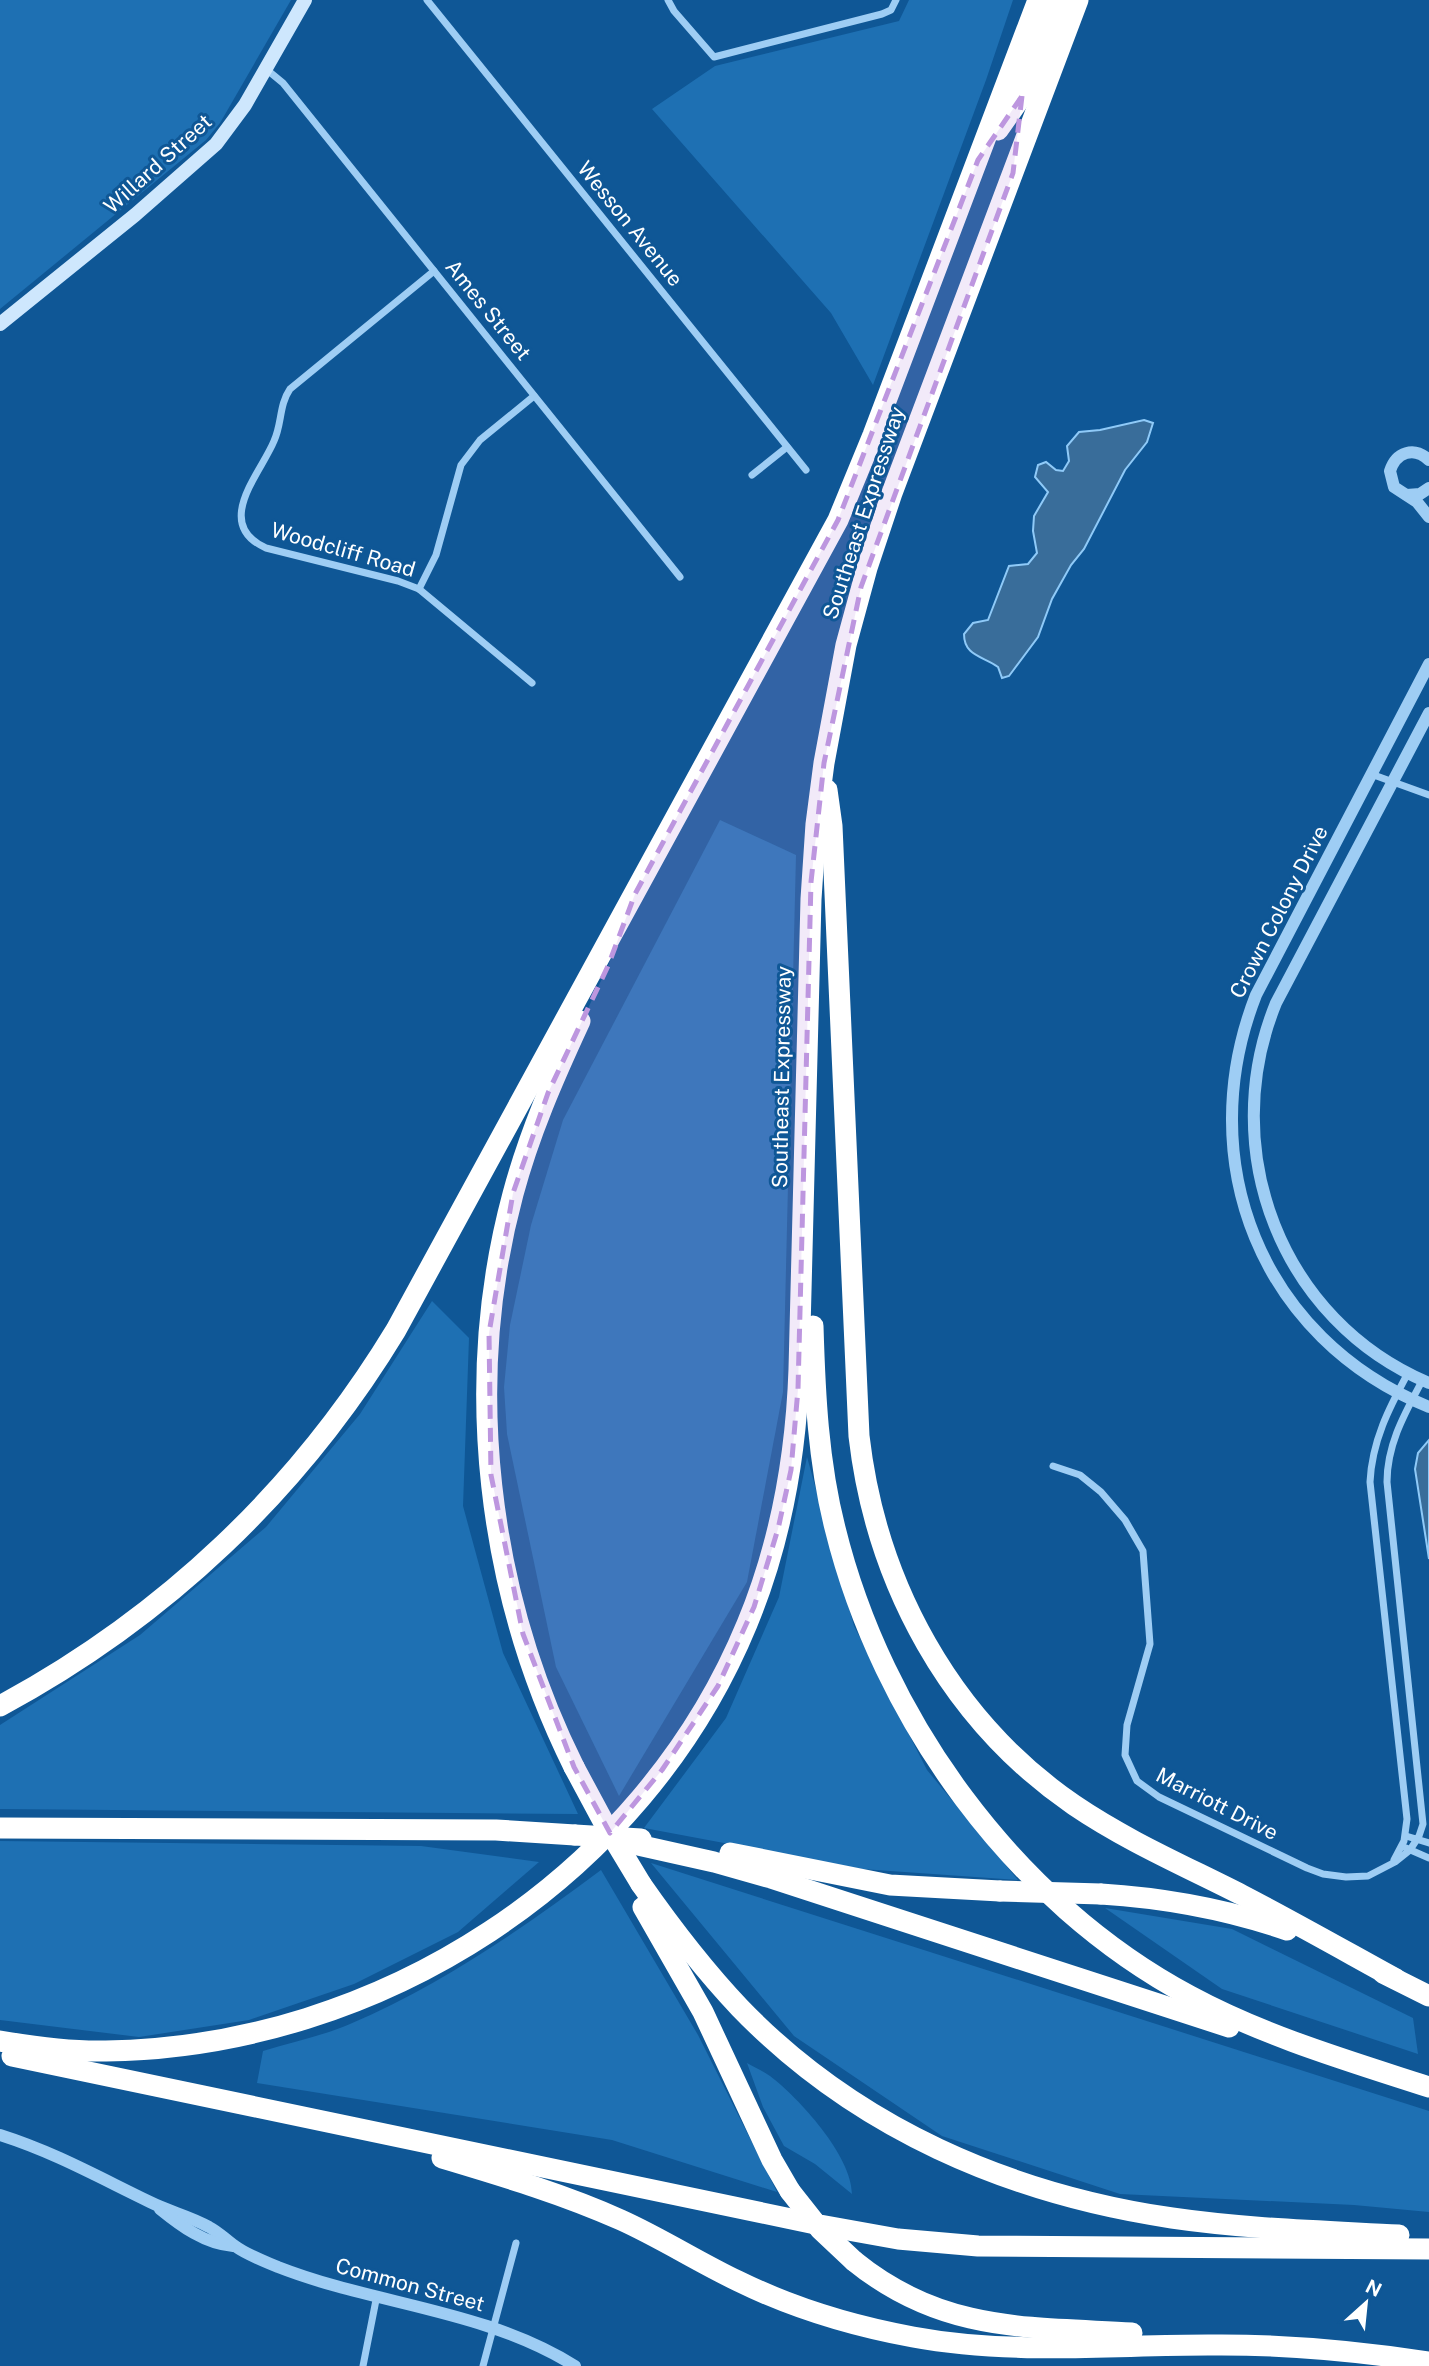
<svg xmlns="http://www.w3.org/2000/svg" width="1429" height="2366" font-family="'Public Sans',sans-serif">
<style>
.green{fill:#1e70b3}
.water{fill:#396d9a;stroke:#8fcaf8;stroke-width:2}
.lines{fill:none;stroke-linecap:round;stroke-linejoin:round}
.minor{stroke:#9ecdf4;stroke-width:7}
.tertiary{stroke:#9ecdf4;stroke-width:12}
.secondary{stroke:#cee7fd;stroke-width:14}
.motorway{stroke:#fff;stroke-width:21}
.motorway-bridge{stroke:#fff;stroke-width:21}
.marked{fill:#bd96df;fill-opacity:0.2;stroke:#bd96df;stroke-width:5;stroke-dasharray:14 9;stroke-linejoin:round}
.labels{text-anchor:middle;stroke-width:6;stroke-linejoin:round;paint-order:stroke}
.street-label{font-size:21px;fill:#fff;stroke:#0f5796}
</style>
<rect width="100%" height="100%" fill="#0f5796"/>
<g class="green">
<polygon points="0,0 291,0 220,123 206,140 0,309"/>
<polygon points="909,0 1013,0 986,80 873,385 831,313 652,109 715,66 899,21"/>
<polygon points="720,820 796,855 783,1392 747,1582 619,1796 556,1667 507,1434 504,1387 510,1325 531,1225 563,1120"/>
<polygon points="432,1301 469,1338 463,1506 503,1653 578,1814 0,1809 0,1725 140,1635 266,1527 360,1414"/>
<polygon points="807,1457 854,1626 927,1770 1018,1880 862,1869 644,1828 726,1718 779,1597"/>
<polygon points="0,1841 421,1846 539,1862 458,1932 354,1984 249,2020 139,2037 0,2020"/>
<polygon points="651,1863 1429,2111 1429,2212 1354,2205 1120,2194 942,2136 794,2036"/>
<path d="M601 1870 698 2035 777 2192 612 2140 257 2083 263 2051C291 2042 323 2036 350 2024 441 1985 522 1929 601 1870Z"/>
<polygon points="1105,1908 1232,1929 1413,2018 1418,2054 1222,1989"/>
<path d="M747 2063C754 2067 763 2071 770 2076 799 2098 852 2156 852 2194L815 2164 784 2146 763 2107Z"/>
</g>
<g class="water">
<path d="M1144 420 1153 423 1147 442 1125 470 1084 549 1071 565 1052 599 1038 637 1009 676 1002 678 998 667C983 656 964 656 964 634L973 623 988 620 1009 566 1028 564 1037 553 1033 531 1034 516 1048 492 1035 477 1038 465 1046 462 1056 470 1063 471 1069 461 1067 446 1079 432 1100 430Z"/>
<polygon points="1429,1440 1429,1559 1415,1469 1418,1453"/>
</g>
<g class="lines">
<g class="minor">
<polyline points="427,0 806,470"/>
<polyline points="668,0 674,11 714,57 882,14 891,10 896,0"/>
<polyline points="266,69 283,83 680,577"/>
<path d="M434 271 290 389C279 405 282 424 274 441 261 473 212 524 266 548L398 581 419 589 532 683"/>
<polyline points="752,475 787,447"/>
<polyline points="419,589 436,555 461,465 480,440 534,396"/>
<polyline points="1371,774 1429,795"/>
<path d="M1053 1466 1080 1475 1101 1492 1125 1520 1143 1551 1150 1644 1127 1725 1125 1755 1137 1781 1159 1797 1307 1868 1323 1874 1346 1877 1368 1876 1395 1862 1410 1850 1419 1836 1423 1824 1387 1482C1387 1444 1405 1413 1422 1381"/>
<polyline points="1406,1836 1429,1843"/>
<polyline points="1406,1848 1429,1858"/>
<path d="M1394 1860 1404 1841 1407 1819 1370 1482C1372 1441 1389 1408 1408 1373"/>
<polyline points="363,2366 377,2295"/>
<polyline points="483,2366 516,2243"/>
</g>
<g class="tertiary">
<path d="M1429 460C1414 446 1396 452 1390 471L1394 487 1417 502 1429 517"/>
<polyline points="1407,495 1420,494 1429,488"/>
<path d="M1429 664 1256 995C1191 1161 1261 1339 1429 1407"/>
<path d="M1429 713 1276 1003C1216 1150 1281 1321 1429 1383"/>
<path d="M0 2135C54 2152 100 2178 150 2202 170 2212 190 2216 209 2227 219 2232 226 2240 235 2246 247 2255 264 2261 278 2267 375 2305 484 2309 575 2366"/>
<path d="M160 2209C181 2226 205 2244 233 2246"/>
</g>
<polyline class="secondary" points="0,324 135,215 216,144 245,105 305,0"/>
<g class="motorway">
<polyline points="998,130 1022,96 1059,0"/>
<path d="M827 790 832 826 859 1436C876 1583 950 1720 1074 1805 1127 1841 1185 1866 1242 1895 1294 1922 1345 1951 1396 1979"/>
<path d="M813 1326C815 1394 818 1461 835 1528 882 1719 1014 1902 1190 1996 1264 2036 1349 2061 1429 2087"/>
<path d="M0 1706C165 1617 299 1490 396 1330L838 520 873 435 1038 0"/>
<path d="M574 1767C487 1592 462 1383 513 1194 529 1134 554 1077 580 1021"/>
<polyline points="0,1828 496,1830 575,1835"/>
<polyline points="638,1845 714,1862 771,1878 1229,2027"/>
<polyline points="730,1853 890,1885 1000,1891"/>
<path d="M641 1884C671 1927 704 1970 740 2008 856 2128 1009 2194 1172 2218 1247 2229 1324 2231 1399 2235"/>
<path d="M1101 1894C1165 1898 1226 1909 1287 1930"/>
<polyline points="643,1907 703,2012 772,2160 790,2191"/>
<polyline points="1383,1973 1429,1996"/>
<path d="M0 2041C35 2047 71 2052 106 2051 379 2047 642 1879 747 1624 781 1542 796 1457 799 1369L811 899 816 824 824 763 846 645 867 568 892 493 1078 0"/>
<polyline points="12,2056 820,2225 898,2239 978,2246 1429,2249"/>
<path d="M442 2158C502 2176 563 2194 621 2220 661 2238 698 2262 738 2281 793 2308 853 2326 913 2337 1010 2355 1110 2345 1208 2345 1282 2344 1356 2351 1429 2362"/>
<path d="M854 2261C941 2332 1027 2327 1132 2333"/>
</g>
<g class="motorway-bridge">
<polyline points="574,1767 603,1821 641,1884"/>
<polyline points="575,1835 641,1839"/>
<polyline points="1000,1891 1101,1894"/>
<polyline points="790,2191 820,2229 854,2261"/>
</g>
</g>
<path class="marked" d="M1022 96 1013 173 861 587 824 763 811 882 798 1389 791 1470 778 1529 754 1607 718 1686 662 1770 610 1833 574 1767 523 1634 491 1475 489 1333 513 1193 548 1093 608 966 635 894 838 520 978 160Z"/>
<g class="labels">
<g class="street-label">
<text transform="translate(158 164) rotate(-42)" y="7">Willard Street</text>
<text transform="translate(630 224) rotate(51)" y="7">Wesson Avenue</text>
<text transform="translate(488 310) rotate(51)" y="7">Ames Street</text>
<text transform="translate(864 513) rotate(-72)" y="7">Southeast Expressway</text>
<text transform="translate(343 550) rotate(16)" y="7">Woodcliff Road</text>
<text transform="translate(1279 912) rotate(-63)" y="7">Crown Colony Drive</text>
<text transform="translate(782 1077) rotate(-89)" y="7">Southeast Expressway</text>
<text transform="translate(1217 1804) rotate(27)" y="7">Marriott Drive</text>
<text transform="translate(410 2285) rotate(15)" y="7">Common Street</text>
</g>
</g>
<g transform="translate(1366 2303) rotate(27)" stroke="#0f5796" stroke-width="5" paint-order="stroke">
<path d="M0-5L12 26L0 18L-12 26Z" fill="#ffffff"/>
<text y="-10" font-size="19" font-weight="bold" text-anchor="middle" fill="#ffffff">N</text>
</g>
</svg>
